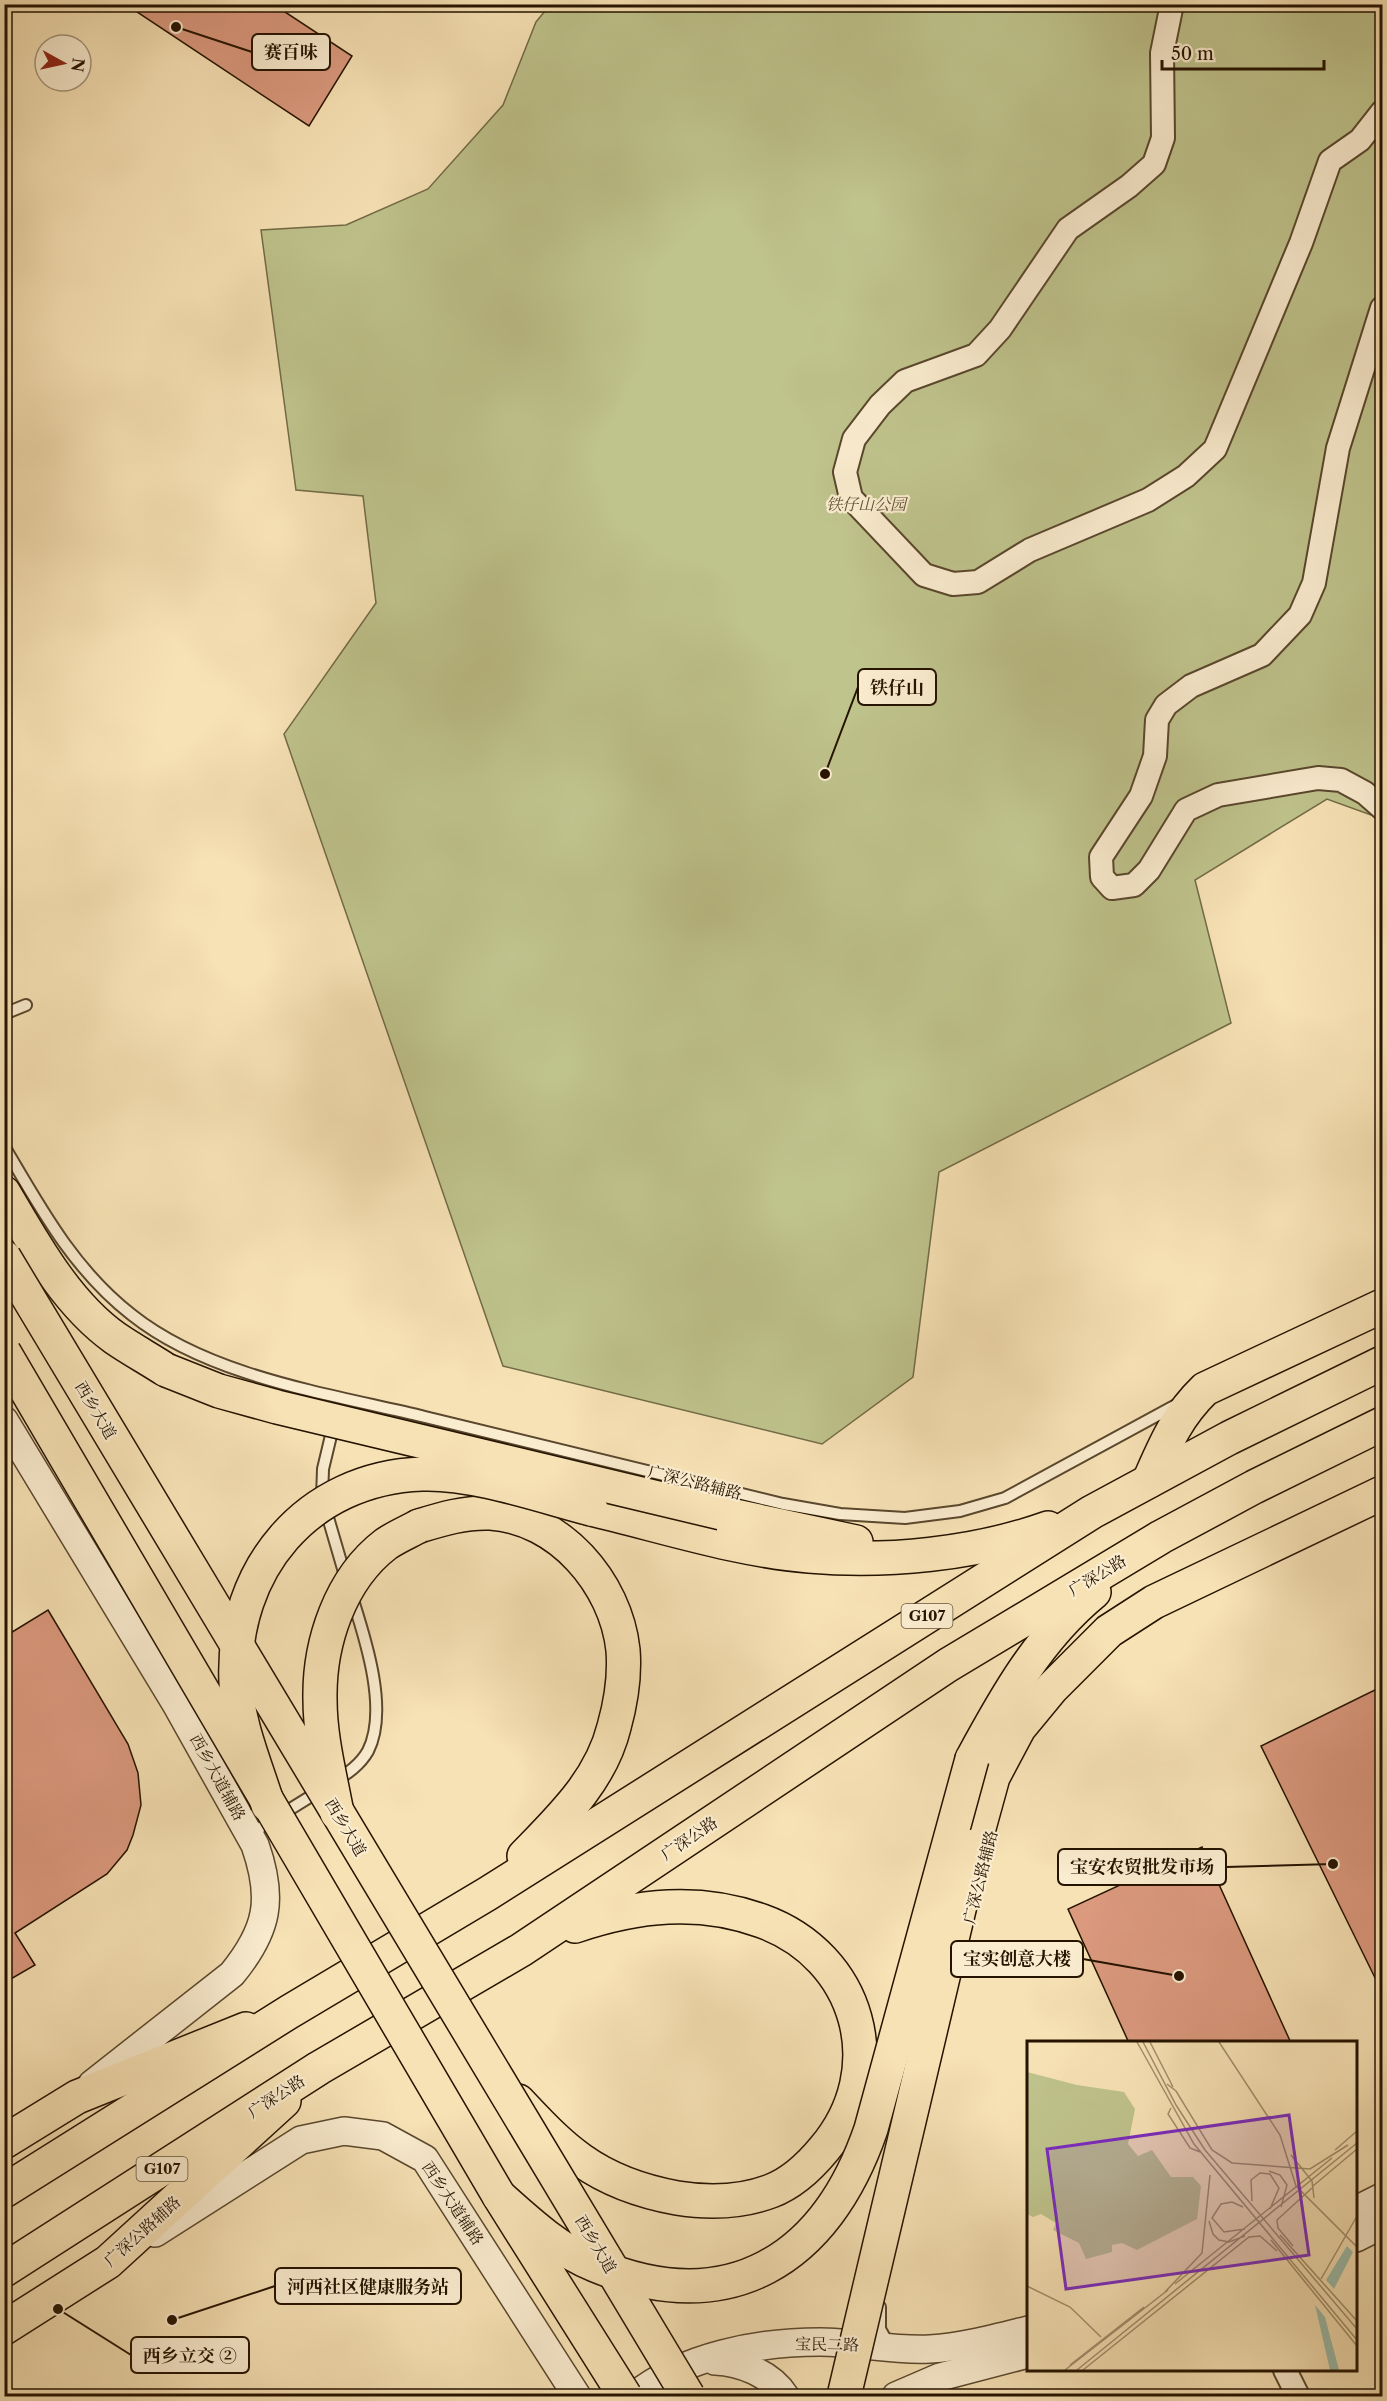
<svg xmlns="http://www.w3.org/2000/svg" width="1387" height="2401" font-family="'Libre Caslon Text','Noto Serif SC',serif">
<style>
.green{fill:#bfc38c;stroke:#726b46;stroke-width:1.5}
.building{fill:#db997e;stroke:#251300;stroke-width:1.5}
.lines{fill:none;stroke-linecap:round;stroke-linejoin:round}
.service-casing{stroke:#5a472d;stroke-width:14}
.minor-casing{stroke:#5a472d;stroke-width:26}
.tertiary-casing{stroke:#5a472d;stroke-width:30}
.primary-casing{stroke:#251300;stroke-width:36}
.trunk-casing{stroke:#251300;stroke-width:36}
.service{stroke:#faeccf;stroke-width:10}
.minor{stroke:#faeccf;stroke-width:22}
.tertiary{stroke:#faeccf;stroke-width:27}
.primary{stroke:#f7e2b5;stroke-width:33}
.trunk{stroke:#f7e2b5;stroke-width:33}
.primary-bridge-casing{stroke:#251300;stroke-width:36;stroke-linecap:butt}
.trunk-bridge-casing{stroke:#251300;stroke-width:36;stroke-linecap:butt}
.primary-bridge{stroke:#f7e2b5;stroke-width:33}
.trunk-bridge{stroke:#f7e2b5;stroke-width:33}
.labels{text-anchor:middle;stroke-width:4.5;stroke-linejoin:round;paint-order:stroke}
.shield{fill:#faeccf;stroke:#65543e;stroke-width:1.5}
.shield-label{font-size:15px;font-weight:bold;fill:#251300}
.park-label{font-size:16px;font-style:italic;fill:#5b5131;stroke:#faeccf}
.street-label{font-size:16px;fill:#251300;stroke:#faeccf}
.inset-road{fill:none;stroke:#a38f6d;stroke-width:1.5}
.view{fill:#7b2cbf;fill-opacity:0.15;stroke:#7b2cbf;stroke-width:3}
.inset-edge{fill:none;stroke:#251300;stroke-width:3}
.leader{fill:none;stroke:#251300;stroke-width:2}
.callout-dot{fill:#251300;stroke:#faeccf;stroke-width:2}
.callout{fill:#faeccf;stroke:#251300;stroke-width:2}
.callout-label{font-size:18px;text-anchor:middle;font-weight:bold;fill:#251300}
</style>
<rect width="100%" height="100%" fill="#f7e2b5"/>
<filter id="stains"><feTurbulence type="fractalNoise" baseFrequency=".00333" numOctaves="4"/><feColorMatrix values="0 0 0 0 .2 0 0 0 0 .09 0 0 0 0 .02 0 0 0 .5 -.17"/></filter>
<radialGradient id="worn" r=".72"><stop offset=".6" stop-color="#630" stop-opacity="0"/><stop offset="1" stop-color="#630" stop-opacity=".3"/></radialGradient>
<polygon class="green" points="550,5 1382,5 1382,819 1327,799 1195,880 1231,1023 939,1172 913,1377 822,1444 503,1366 284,734 376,603 363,496 296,490 261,230 346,225 428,189 503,105 536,22"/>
<g class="building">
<polygon points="125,4 273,4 352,56 309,126"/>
<polygon points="48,1610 128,1744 138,1773 141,1805 133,1835 127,1850 107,1874 15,1933 35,1965 4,1983 4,1637"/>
<polygon points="1383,1686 1383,1994 1261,1746"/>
<polygon points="1202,1847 1291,2043 1129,2043 1068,1909"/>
</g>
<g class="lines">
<defs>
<g id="service">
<polyline points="4,1014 26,1005"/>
<path d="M4 1146C41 1209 74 1270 132 1315 210 1377 330 1394 425 1417 545 1446 664 1475 783 1504L840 1514 905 1518 960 1511 1005 1498 1178 1404"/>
<polyline points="334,1423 323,1469 322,1497 346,1579"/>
<path d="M334 1782C348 1773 360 1765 368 1751 389 1710 365 1638 352 1597"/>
<polyline points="250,1834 321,1790"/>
<polyline points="880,2307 880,2329 889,2345"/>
</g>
<g id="minor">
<polyline points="1172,4 1162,53 1163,138 1154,164 1129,186 1068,229 1000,329 976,355 905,381 880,405 854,439 845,472 851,498 924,575 953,584 978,582 1030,550 1148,500 1186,476 1215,449 1301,243 1330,161 1360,140 1382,112"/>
<polyline points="1382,308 1338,448 1314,583 1300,615 1262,655 1191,686 1166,705 1157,720 1155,756 1141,796 1101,857 1102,877 1112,888 1134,885 1149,870 1186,810 1218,795 1318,778 1341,780 1365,793 1382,808"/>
<polyline points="1285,2370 1298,2396"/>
</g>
<g id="tertiary">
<path d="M4 1420 176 1704 255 1845C274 1899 268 1930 232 1974L92 2084"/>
<polyline points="1356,2210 1382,2197"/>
<polyline points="155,2233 301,2140 344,2131 383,2136 425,2159 577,2396"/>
<polyline points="1356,2238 1382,2225"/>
<path d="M715 2361C741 2362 771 2374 785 2396"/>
<path d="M634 2396C684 2356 757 2342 820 2342 856 2342 893 2351 930 2349 963 2347 996 2338 1028 2330"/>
<polyline points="896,2396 940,2377 1028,2354"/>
</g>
<g id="primary">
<polyline points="4,2142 77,2097 246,2029"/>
<polyline points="4,2328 108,2262 284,2101"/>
</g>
<g id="trunk">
<path d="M4 1193C34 1244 66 1303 115 1338 131 1349 149 1359 166 1370"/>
<path d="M1149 1481C1165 1445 1176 1417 1205 1389L1382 1306"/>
<path d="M591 1509C663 1526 736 1550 809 1556 886 1563 975 1554 1048 1528"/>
<polyline points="721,1513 856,1542"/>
<path d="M419 1526C442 1519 465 1512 490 1513 559 1517 616 1583 623 1650 625 1675 621 1702 614 1727 601 1780 561 1818 524 1856"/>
<path d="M972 1759C1005 1698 1039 1637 1094 1592"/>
<polyline points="974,1846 993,1777 1019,1728 1052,1688 1109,1631 1154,1602 1382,1493"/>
<path d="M518 2101C538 2122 557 2143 581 2160 609 2180 644 2192 677 2198 708 2203 742 2202 771 2191 792 2183 810 2166 824 2149 892 2069 859 1956 762 1921 699 1898 637 1905 575 1926"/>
<polyline points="4,2191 289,2012 487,1894 1092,1512 1229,1438 1382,1363"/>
<polyline points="4,2270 319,2068 521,1950 948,1665 1161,1537 1254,1487 1382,1424"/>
</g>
</defs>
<use href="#service" class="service-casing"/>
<use href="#minor" class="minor-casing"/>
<use href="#tertiary" class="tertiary-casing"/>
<use href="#primary" class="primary-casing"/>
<use href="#trunk" class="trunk-casing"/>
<use href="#service" class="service"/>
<use href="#minor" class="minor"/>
<use href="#tertiary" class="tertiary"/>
<use href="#primary" class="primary"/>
<use href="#trunk" class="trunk"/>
<defs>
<g id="primary-bridge">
<polyline points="4,1257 688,2396"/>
<polyline points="4,1352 499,2196 625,2396"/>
</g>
<g id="trunk-bridge">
<polyline points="166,1370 219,1391 277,1407 721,1513"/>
<path d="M268 1805C256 1766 237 1723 236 1682 231 1570 307 1478 422 1474 473 1472 541 1496 591 1509"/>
<path d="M337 1813C330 1775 320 1738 320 1699 319 1643 340 1579 386 1544 396 1537 408 1532 419 1526"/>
<path d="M499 2196C528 2222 558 2250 595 2265 729 2321 826 2260 871 2129L972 1759"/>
<polyline points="844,2396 974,1846"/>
</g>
</defs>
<use href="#primary-bridge" class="primary-bridge-casing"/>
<use href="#trunk-bridge" class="trunk-bridge-casing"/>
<use href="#primary-bridge" class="primary-bridge"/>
<use href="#trunk-bridge" class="trunk-bridge"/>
</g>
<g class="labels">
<g class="shield">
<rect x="901.5" y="1604" width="51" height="24" rx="4.5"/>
<rect x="136.5" y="2157" width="51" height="24" rx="4.5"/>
</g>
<g class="shield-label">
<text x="927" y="1621">G107</text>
<text x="162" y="2174">G107</text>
</g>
<g class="park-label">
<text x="866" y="510">铁仔山公园</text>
</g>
<g class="street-label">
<text transform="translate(96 1410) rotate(59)" y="6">西乡大道</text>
<text transform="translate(695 1482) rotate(14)" y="6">广深公路辅路</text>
<text transform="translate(1097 1575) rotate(-31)" y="6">广深公路</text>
<text transform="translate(218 1777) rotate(61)" y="6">西乡大道辅路</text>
<text transform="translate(346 1827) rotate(59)" y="6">西乡大道</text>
<text transform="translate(689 1838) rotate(-34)" y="6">广深公路</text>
<text transform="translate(980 1877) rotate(-76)" y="6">广深公路辅路</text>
<text transform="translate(276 2096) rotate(-33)" y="6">广深公路</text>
<text transform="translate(453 2203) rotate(56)" y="6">西乡大道辅路</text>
<text transform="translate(142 2231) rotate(-42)" y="6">广深公路辅路</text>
<text transform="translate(596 2244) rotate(59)" y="6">西乡大道</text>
<text transform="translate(827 2344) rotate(1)" y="6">宝民二路</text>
</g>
</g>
<g transform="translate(1027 2041)">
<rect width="330" height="330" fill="#f7e2b5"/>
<path d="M0 31 50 44 97 51 108 68 101 103 111 115 125 109 144 136H166L174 145 170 178 110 209 95 202 85 204V211L59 218 52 202 26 189 29 182 14 173 6 176 0 173Z" fill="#bfc38c"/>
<path d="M320 205 326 211 307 248 299 239ZM288 264 298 276 312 329H303Z" fill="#9dbead"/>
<path class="inset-road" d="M110 1 167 103 330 299M116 1 149 64 178 109 330 288M123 1 146 46M192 1 253 94 269 145 330 206M140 43 149 50 185 109 205 122 283 128 321 104M144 67 141 73 163 107 173 111M308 109 330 90M264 114 285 140 287 157M242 130 253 134 260 144 254 166M286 145 330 108M225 160 224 139 233 132 243 133 252 147 243 168M216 166 205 161 194 163 185 177 197 191 218 188M182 180 186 193 192 199 202 201 218 195M253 194 330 280M244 199 330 305M266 205 251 187 250 179 285 147M294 238 330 175M148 243 305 117M0 245 43 266 74 296M138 251 175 212 183 134M43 324 117 266M38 329 141 249M50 329 330 102M56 329 222 196 233 195 250 210"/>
<path class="view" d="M262 74 282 214 39 248 20 108Z"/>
<rect width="330" height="330" class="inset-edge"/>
</g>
<path class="leader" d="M176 27L252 52M825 774L858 687M1333 1864L1226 1867M1179 1976L1083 1959M172 2320L275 2286M58 2309L131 2355"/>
<g class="callout-dot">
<circle cx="176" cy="27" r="6"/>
<circle cx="825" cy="774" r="6"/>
<circle cx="1333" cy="1864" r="6"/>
<circle cx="1179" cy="1976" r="6"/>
<circle cx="172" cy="2320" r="6"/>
<circle cx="58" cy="2309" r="6"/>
</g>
<g class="callout">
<rect x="252" y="34" width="78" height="36" rx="6"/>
<rect x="858" y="669" width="78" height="36" rx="6"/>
<rect x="1058" y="1849" width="168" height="36" rx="6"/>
<rect x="951" y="1941" width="132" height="36" rx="6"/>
<rect x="275" y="2268" width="186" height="36" rx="6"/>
<rect x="131" y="2337" width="118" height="36" rx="6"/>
</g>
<g class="callout-label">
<text x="291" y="58">赛百味</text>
<text x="897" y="694">铁仔山</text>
<text x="1142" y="1873">宝安农贸批发市场</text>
<text x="1017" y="1965">宝实创意大楼</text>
<text x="368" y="2293">河西社区健康服务站</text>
<text x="190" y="2362">西乡立交 ②</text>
</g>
<rect width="1387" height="2401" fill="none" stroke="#f7e2b5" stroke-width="24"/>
<rect x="6" y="6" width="1375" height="2389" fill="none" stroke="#251300" stroke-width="3"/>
<rect x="12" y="12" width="1363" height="2377" fill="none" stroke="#251300" stroke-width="1.5"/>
<g transform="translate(63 63) rotate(98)"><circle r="28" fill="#faeccf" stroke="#a5957c" stroke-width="1.5"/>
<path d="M0-4.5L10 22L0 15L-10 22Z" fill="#8f2418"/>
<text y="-9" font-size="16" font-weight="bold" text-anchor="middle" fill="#251300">N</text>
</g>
<path d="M1162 60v9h162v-9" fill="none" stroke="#251300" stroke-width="3"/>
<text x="1171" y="60" font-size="18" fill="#251300" stroke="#faeccf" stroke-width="4.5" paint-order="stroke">50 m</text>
<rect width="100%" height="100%" filter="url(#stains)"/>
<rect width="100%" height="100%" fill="url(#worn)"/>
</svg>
